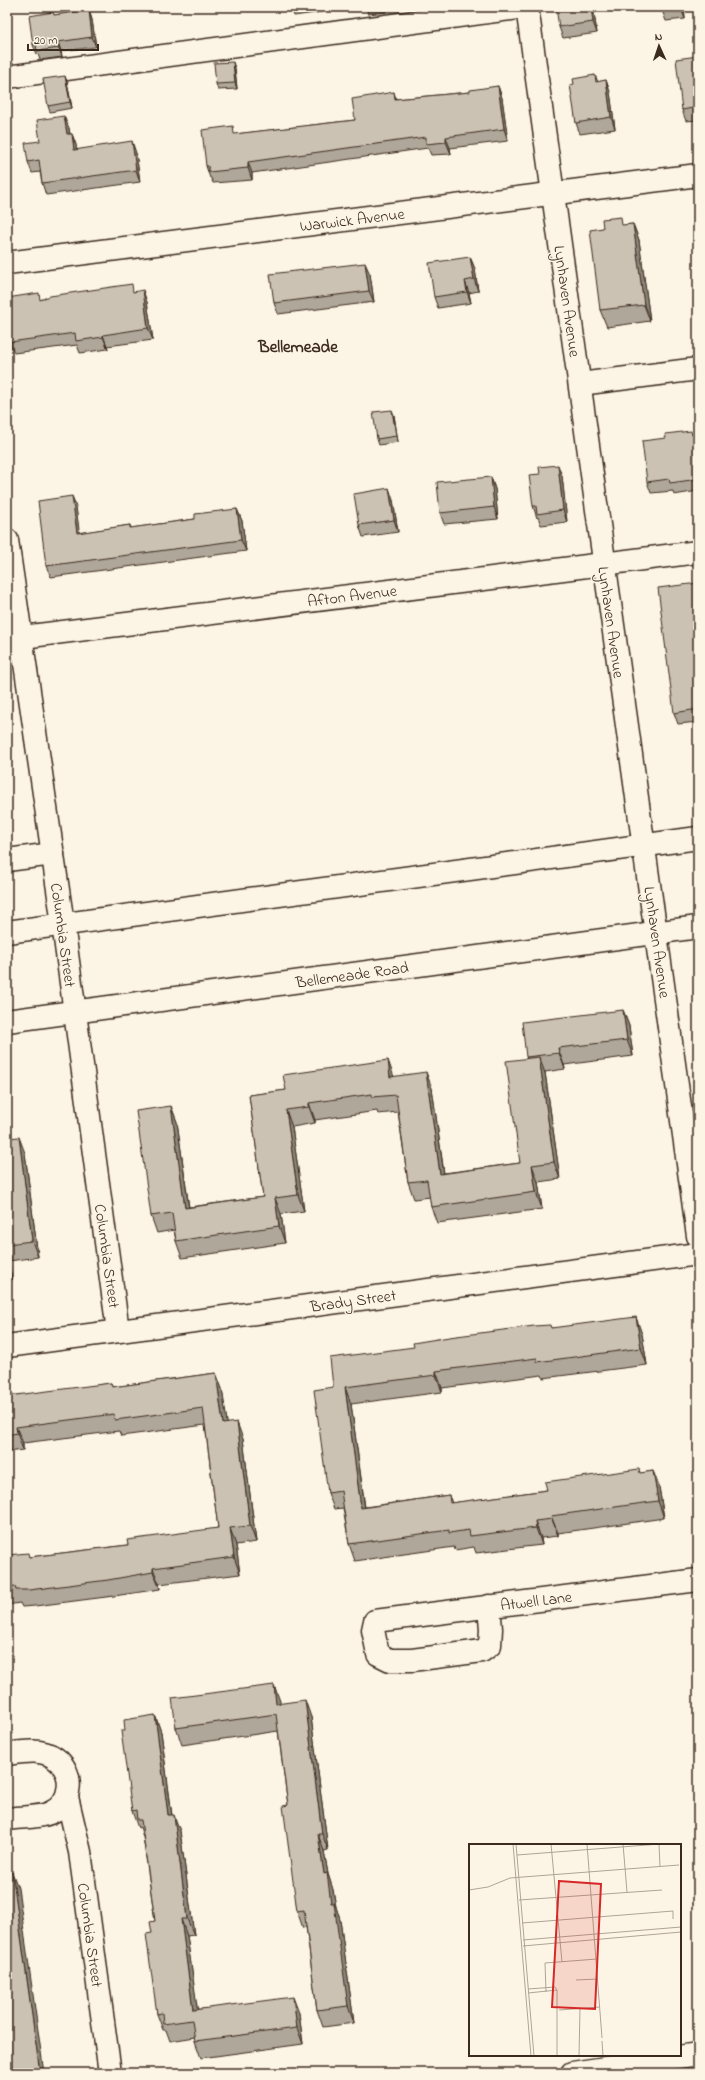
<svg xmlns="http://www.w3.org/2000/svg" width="705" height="2080" font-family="'Indie Flower',sans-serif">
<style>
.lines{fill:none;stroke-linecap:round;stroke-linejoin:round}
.minor-casing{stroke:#3b2a1e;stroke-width:25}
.major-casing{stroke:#3b2a1e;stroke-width:25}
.minor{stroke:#fcf5e5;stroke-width:22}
.major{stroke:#fcf5e5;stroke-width:22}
.wall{fill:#afa79a;stroke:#3b2a1e}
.shaded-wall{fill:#8f887d;stroke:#3b2a1e}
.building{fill:#ccc2b3;stroke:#3b2a1e}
.labels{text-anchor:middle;stroke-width:3;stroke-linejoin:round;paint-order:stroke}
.street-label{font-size:16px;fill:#3b2a1e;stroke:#fcf5e5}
.neighbourhood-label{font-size:17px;font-weight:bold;fill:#3b2a1e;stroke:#fcf5e5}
.inset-road{fill:none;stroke:#afa495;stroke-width:1}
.view{fill:#d62828;fill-opacity:0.15;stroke:#d62828;stroke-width:2}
.inset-edge{fill:none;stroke:#3b2a1e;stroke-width:2}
</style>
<rect width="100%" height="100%" fill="#fcf5e5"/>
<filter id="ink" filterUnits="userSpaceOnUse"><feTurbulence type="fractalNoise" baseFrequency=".025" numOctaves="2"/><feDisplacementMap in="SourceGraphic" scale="8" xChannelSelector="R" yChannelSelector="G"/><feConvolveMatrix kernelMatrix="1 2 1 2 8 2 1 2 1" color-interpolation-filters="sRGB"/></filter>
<g filter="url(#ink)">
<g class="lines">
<defs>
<g id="minor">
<polyline points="527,7 698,1236"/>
<polyline points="7,77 526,7"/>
<polyline points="7,263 698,175"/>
<polyline points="580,384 698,369"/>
<polyline points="7,540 63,924 118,1331"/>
<polyline points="7,639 698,552"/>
<polyline points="7,860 53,854"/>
<polyline points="7,1346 698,1254"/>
<polyline points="489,1606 491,1629 490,1645 482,1651 412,1660 390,1660 378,1654 373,1630 375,1621 698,1580"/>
<path d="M7 1754C22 1752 41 1748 55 1758 75 1772 73 1803 50 1813 38 1818 20 1817 7 1819"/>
<polyline points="67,1797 80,1852 110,2073"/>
<polyline points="572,2073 698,2054"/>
</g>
<g id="major">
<polyline points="7,932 698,838"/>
<polyline points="7,1021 698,927"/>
</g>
</defs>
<use href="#minor" class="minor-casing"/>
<use href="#major" class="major-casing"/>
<use href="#minor" class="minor"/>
<use href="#major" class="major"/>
</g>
<g class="wall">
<polygon points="291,7 321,7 322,12 294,16"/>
<polygon points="366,7 386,7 386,12 368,14"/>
<polygon points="593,7 597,33 563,38 559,27"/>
<polygon points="661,7 684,7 685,19 666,21 662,10"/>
<polygon points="89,10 92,20 96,47 61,51 62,57 40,60 38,54 37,54 33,45 54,15"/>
<polygon points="698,56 698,120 686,121 682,110"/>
<polygon points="235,68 237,89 218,90 216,84"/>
<polygon points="595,75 598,82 606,80 610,92 615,129 580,134 576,123 574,84"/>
<polygon points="65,76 67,82 72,108 50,112 48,106"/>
<polygon points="498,86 502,98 508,141 450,148 451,154 431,155 428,148 252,173 252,180 213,183 211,178 210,178 206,166 236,134 355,120 394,92 396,99 470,92"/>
<polygon points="69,128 70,134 72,134 76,145 76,150 136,153 140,182 46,195 42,183 40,172 32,173 28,162 40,141"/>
<polygon points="633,224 639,240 650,321 607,327 600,310 624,225"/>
<polygon points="470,257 475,269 478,291 469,293 471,303 438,308 434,297"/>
<polygon points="370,274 374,302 278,314 274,303"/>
<polygon points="134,292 147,302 153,340 107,346 108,349 80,353 77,345 14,353 10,342 41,300"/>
<polygon points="394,415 398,442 379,445 377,439"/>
<polygon points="692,434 698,434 698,491 674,495 673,491 651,493 647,482"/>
<polygon points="562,476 567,522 541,525 538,517 537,518 533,506"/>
<polygon points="491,477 495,489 498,519 444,524 440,513"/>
<polygon points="72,496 76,507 79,533 130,525 131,528 195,519 237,509 242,521 246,551 51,577 46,566"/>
<polygon points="393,500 398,532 363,537 359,525"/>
<polygon points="698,583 698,722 678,724 674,713"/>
<polygon points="623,1010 629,1026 633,1056 564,1065 565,1069 545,1072 560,1179 538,1182 542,1209 437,1223 431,1207 430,1197 414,1199 408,1182 398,1112 378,1114 377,1111 315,1120 315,1123 292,1127 304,1211 281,1214 285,1243 182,1258 176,1241 174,1230 157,1233 151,1216 171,1106 177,1122 189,1207 263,1197 249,1095 393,1076 432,1088 444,1173 520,1163 527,1058 526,1057"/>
<polygon points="7,1138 25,1153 38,1257 9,1261 12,1280 7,1281"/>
<polygon points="552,1328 642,1334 647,1365 543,1378 542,1375 442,1388 442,1392 351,1404 365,1507 449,1495 452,1503 547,1490 653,1471 659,1487 664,1518 558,1533 558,1536 541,1538 542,1545 524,1547 476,1553 474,1547 455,1550 454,1547 355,1561 349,1544 343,1508 334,1509 328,1493 333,1387"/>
<polygon points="216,1373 222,1389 227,1424 243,1439 256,1542 236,1545 240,1574 159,1584 160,1589 114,1596 35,1606 22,1607 20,1603 7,1605 7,1555 30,1557 128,1545 218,1528 205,1425 121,1436 119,1431 23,1443 23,1450 7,1452 7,1400 111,1383 113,1387"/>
<polygon points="274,1685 280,1704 311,1717 328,1850 324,1851 328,1874 333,1890 336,1907 340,1920 354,2023 323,2027 317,2010 306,1927 303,1928 297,1911 288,1805 278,1731 182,1745 176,1728"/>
<polygon points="155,1715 161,1732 172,1815 180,1831 194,1935 187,1936 197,2009 299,2013 303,2044 201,2058 195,2041 195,2037 170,2041 166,2030 163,2030 157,2014 152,1933 155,1921 143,1837 140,1827 138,1828 132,1811 125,1731"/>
</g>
<g class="shaded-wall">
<polygon points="591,7 593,7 597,33 593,22"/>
<polygon points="681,7 684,7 685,19 681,8"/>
<polygon points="89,10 92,20 96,47 92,37"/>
<polygon points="58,42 61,51 62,57 59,48"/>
<polygon points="233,62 235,68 237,89 235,83"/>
<polygon points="65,76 67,82 72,108 70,102"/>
<polygon points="606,80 610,92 615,129 611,117"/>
<polygon points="498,86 502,98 508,141 504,129"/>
<polygon points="64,116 69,128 71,146 67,134"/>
<polygon points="72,134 76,145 78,162 74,150"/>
<polygon points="446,137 450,148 451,154 446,142"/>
<polygon points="132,141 136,153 140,182 136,170"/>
<polygon points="248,162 252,173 252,180 248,168"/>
<polygon points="633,224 639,240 650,321 644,305"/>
<polygon points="470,257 475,269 478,291 474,279"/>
<polygon points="365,263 370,274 374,302 369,291"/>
<polygon points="465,281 469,293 471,303 467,292"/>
<polygon points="143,290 147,302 153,340 148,328"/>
<polygon points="103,335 107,346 108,349 103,337"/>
<polygon points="392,410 394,415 398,442 396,436"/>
<polygon points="558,465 562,476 567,522 563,510"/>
<polygon points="491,477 495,489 498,519 494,507"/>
<polygon points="389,488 393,500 398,532 394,520"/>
<polygon points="72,496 76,507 81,545 77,533"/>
<polygon points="237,509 242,521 246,551 241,540"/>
<polygon points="623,1010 629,1026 633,1056 627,1040"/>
<polygon points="558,1048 564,1065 565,1069 559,1053"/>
<polygon points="539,1057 545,1073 560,1179 554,1162"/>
<polygon points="388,1060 394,1077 390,1077"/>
<polygon points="426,1072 432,1088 446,1190 440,1174"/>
<polygon points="309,1103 315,1120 315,1123 309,1107"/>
<polygon points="171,1106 177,1122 191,1224 185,1208"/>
<polygon points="286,1110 292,1127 304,1211 298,1195"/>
<polygon points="19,1137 25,1153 38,1257 32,1241"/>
<polygon points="532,1165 538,1182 542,1209 536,1192"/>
<polygon points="275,1198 281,1214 285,1243 279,1226"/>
<polygon points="7,1255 9,1261 12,1280 7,1267"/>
<polygon points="636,1317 642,1334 647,1365 641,1348"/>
<polygon points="436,1371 442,1388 442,1392 436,1375"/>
<polygon points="216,1373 222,1389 230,1441 223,1424"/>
<polygon points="345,1387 351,1404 367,1525 361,1508"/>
<polygon points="237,1422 243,1439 256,1542 250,1526"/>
<polygon points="16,1427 23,1443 23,1450 17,1433"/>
<polygon points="653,1471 659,1487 664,1518 658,1501"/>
<polygon points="551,1516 558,1533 558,1536 552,1519"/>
<polygon points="535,1521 541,1538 542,1545 536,1528"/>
<polygon points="230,1528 236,1545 240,1574 234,1557"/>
<polygon points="153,1568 159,1584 160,1589 153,1572"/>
<polygon points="274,1685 280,1701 282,1721 276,1704"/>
<polygon points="305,1700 311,1717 328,1850 322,1834"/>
<polygon points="155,1715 161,1732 174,1832 168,1815"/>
<polygon points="174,1815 180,1831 194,1935 187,1919"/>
<polygon points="318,1834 324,1851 328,1874 333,1890 336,1907 340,1920 354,2023 348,2006 331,1903 324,1874"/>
<polygon points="12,1872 18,1888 44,2073 40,2073"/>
<polygon points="181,1919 187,1936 200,2027 193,2010"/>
<polygon points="293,1997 299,2013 303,2044 297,2028"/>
</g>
<g class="building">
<polygon points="366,7 378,7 366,8"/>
<polygon points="562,7 591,7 593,22 559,27 556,8"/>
<polygon points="661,7 681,7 681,8 662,10"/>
<polygon points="89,10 92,37 58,42 59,48 37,51 36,44 33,45 29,16 53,12 54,15"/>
<polygon points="698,56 698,107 682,110 676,59"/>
<polygon points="233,62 235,83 216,84 214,63"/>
<polygon points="595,75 596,82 606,80 611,117 576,123 570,85 574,84 573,79"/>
<polygon points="65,76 70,102 48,106 43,79"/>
<polygon points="498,86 504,129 446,137 446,142 426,144 426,137 248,162 248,168 209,172 208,166 206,166 202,130 233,126 234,134 355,120 352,99 394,92 395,99 470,92 470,90"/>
<polygon points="64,116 67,134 72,134 74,150 132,141 136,170 42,183 39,160 28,162 25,143 40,141 37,120"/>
<polygon points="621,217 622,225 633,224 644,305 600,310 590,230 603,228 602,219"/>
<polygon points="470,257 474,279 465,281 467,292 434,297 429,263"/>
<polygon points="365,263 369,291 274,303 270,274"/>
<polygon points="132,284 133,292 143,290 148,328 103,335 103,337 76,341 75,333 10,342 7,320 7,298 39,293 40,300 50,296"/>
<polygon points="392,410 396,436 377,439 373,412"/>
<polygon points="691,431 692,435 698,434 698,479 670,483 669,479 647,482 642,441 666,438 665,434"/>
<polygon points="558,465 563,510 537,514 536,506 533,506 529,475 540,474 539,467"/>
<polygon points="491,477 494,507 440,513 437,482"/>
<polygon points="389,488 394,520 359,525 354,494"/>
<polygon points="72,496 77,533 130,525 130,528 195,519 195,514 237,509 241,540 46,566 38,501"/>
<polygon points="698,583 698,709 674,713 658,588"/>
<polygon points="623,1010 627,1040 558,1048 559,1053 526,1057 522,1022"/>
<polygon points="539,1057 554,1162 532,1165 536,1192 431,1207 427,1180 408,1182 396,1095 372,1097 372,1094 309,1103 309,1107 286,1110 298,1195 275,1198 279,1226 176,1241 172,1213 151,1216 136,1111 171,1106 185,1208 263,1197 249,1095 286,1090 283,1075 388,1060 390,1077 426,1072 440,1174 520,1163 506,1061"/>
<polygon points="19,1137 32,1241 7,1244 7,1138"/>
<polygon points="636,1317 641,1348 537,1362 537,1358 436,1371 436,1375 345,1387 361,1508 449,1495 450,1503 547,1490 545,1482 639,1469 640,1473 653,1471 658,1501 551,1516 552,1519 535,1521 536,1528 518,1530 470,1536 469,1530 449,1533 449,1530 349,1544 341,1491 328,1493 314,1390 333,1387 330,1358 414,1347 413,1343 449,1337 534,1326 550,1325 551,1328"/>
<polygon points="216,1373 223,1424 237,1422 250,1526 230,1528 234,1557 153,1568 153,1572 108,1580 29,1590 16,1590 15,1586 7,1587 7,1555 28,1553 29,1557 128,1545 127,1540 218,1528 203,1408 115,1420 114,1414 16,1427 17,1433 7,1435 7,1400 9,1400 8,1396 111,1383 112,1387"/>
<polygon points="274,1685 276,1704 305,1700 322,1834 318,1834 324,1874 327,1873 331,1903 334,1903 348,2006 317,2010 304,1910 297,1911 283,1806 288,1805 276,1714 176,1728 172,1698"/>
<polygon points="155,1715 168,1815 174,1815 187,1919 181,1919 193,2010 293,1997 297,2028 195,2041 192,2020 163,2024 162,2013 157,2014 146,1934 152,1933 150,1922 155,1921 141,1820 137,1820 136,1810 132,1811 121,1731 125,1731 124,1720"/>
<polygon points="12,1872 40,2073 7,2073 7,1873"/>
</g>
</g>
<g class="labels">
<g class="street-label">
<text transform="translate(352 219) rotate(-7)" y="6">Warwick Avenue</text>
<text transform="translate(568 301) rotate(82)" y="6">Lynhaven Avenue</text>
<text transform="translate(352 595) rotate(-7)" y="6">Afton Avenue</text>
<text transform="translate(612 622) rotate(82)" y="6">Lynhaven Avenue</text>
<text transform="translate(64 935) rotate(82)" y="6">Columbia Street</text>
<text transform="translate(658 942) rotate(82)" y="6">Lynhaven Avenue</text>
<text transform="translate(352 974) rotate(-8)" y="6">Bellemeade Road</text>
<text transform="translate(108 1256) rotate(82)" y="6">Columbia Street</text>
<text transform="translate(353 1300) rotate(-8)" y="6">Brady Street</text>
<text transform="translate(536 1600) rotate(-7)" y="6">Atwell Lane</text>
<text transform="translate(91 1935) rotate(82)" y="6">Columbia Street</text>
</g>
<g class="neighbourhood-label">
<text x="298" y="352">Bellemeade</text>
</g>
</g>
<g transform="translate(469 1844)">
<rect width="212" height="212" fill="#fcf5e5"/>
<path class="inset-road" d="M44 0 62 212M47 0 65 212M82 0 93 118M118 0 133 194M154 0 158 48M190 0 191 23M48 11 191 0M0 46 19 43 41 34 210 21M50 56 193 46M53 79 204 67V75M54 96 212 83M54 102 212 88M107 136 129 135M59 145 86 143 88 146M77 148 76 119 128 115M59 149 88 146M90 166 131 163M133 197 134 212M88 212V146M110 212 111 165"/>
<path class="view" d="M90 37 132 40 126 165 83 163Z"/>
<rect width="212" height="212" class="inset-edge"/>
</g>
<rect width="705" height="2080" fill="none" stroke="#fcf5e5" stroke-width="24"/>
<rect x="12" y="12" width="681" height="2056" fill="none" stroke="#3b2a1e" stroke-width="1.5" filter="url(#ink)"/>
<g transform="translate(659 46) rotate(357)" stroke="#fcf5e5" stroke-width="3" paint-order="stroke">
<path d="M0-3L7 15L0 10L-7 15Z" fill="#3b2a1e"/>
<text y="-6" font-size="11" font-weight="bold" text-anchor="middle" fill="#3b2a1e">N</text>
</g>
<path d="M28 44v6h70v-6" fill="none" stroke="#3b2a1e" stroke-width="2"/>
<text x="34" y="44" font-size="12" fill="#3b2a1e" stroke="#fcf5e5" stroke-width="3" paint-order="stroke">20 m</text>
</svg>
